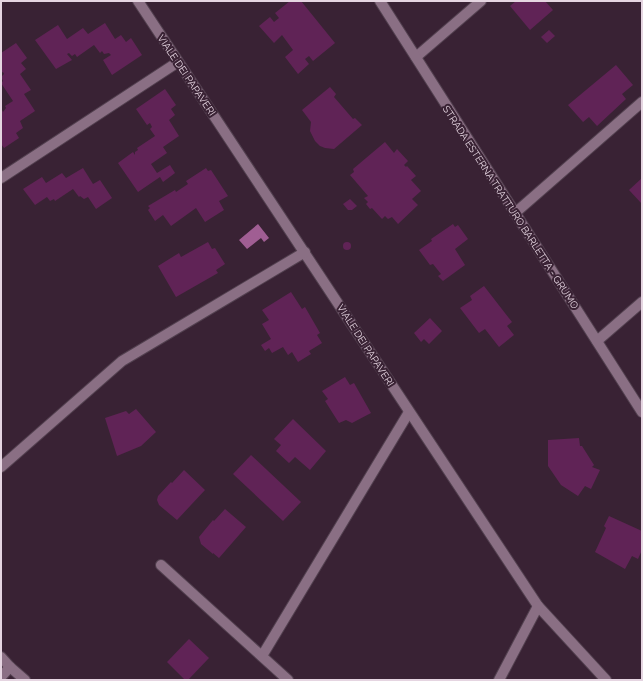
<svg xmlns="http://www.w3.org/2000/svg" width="643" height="681" font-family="Raleway,sans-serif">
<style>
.water{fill:#a05e93}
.building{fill:#602356}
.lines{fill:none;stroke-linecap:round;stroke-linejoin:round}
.minor-casing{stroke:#52404f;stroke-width:12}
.tertiary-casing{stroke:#52404f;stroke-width:12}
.minor{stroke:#8a6f84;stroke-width:10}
.tertiary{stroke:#8a6f84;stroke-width:10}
.labels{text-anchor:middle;stroke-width:4;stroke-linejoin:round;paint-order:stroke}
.street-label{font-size:10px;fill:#e5d5e1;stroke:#392234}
</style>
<rect width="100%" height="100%" fill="#392234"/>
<polygon class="water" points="258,224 269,238 264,242 261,238 247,249 239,240"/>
<g class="building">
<polygon points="290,1 301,1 335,43 313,61 309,56 305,59 309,64 298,74 285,57 293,50 282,35 274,43 259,26 270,17 274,22 279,18 275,13"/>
<polygon points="516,1 545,1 553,10 530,30 510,6"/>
<polygon points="105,23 115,39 121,35 126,42 131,38 142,55 112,75 103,60 111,55 109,53 104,54 102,51 100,53 94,45 77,57 75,54 72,56 69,53 67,54 72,60 56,69 35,40 58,25 67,39 83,28 88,34"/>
<polygon points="549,30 555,36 547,43 541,37"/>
<polygon points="16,43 27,58 21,63 26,69 20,74 31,90 24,94 35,111 20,121 23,128 16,133 19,138 4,148 1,144 1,108 3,112 6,108 5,106 13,101 1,83 3,81 1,77 4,74 3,72 1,73 1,53"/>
<polygon points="616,65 633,85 622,94 626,99 597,126 589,117 583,122 568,105"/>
<polygon points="330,87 336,94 334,97 353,119 355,118 362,125 334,149 325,148 320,146 315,141 310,131 311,122 302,110"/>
<polygon points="165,89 176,105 171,109 175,115 169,120 179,136 163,147 167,153 151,164 157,173 170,165 175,173 163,182 160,177 138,192 118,163 133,152 135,155 135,152 138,150 137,148 155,136 150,129 152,127 150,123 147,125 136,109"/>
<polygon points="385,142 394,153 397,149 408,161 404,165 406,167 407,166 416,176 411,180 421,191 412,199 418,205 398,224 392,217 388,219 385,216 382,219 372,208 370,209 366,204 368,202 364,198 368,196 350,175 354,172 353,169"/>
<polygon points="83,168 93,184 100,180 112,198 96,209 88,197 84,199 80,196 79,197 73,189 55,201 54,199 50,201 47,197 35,205 23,189 42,177 46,183 62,173 66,178"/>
<polygon points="206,168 208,171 211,170 228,196 219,201 224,210 205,222 196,208 171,226 163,215 155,221 148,210 150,208 148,206 175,190 176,192 188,184 186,181"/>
<polygon points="642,178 642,204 629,190"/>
<polygon points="350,199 357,206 352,210 348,210 343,204"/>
<polygon points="453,224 455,227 458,225 468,239 455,249 465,265 443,281 438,276 441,274 433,264 430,265 419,250 432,241 431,239"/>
<polygon points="208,242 212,249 215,248 225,264 216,270 218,273 176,297 158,266 179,253 181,257"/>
<circle cx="347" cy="246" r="4"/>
<polygon points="484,286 512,322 507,326 514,335 499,347 485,329 479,333 460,308 472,300 470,296"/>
<polygon points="291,292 302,309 305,307 320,333 317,335 322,343 309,351 311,354 298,362 292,352 288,355 283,347 272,353 269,348 265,351 261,345 271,339 262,324 269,320 262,310"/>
<polygon points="430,318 442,331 429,344 424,339 421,342 414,333"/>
<polygon points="345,377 350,385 354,383 371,413 352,423 346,420 339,423 325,401 328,399 322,391"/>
<polygon points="136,409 156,432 141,446 117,456 105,418 126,411 129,414"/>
<polygon points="293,419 326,451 310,470 295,457 289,463 276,451 281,445 274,439"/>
<polygon points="579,438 580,446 582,446 594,465 592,467 600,470 591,489 585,486 578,496 561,485 548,466 548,440"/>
<polygon points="251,455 301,502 283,521 233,474"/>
<polygon points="184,470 205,490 177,520 159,505 157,500 158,496 171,482 172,483"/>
<polygon points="225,509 246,527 219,558 213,553 213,554 201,544 199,537 213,520 214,521"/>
<polygon points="609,516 642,531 642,550 638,559 632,556 625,569 595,552 606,528 604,526"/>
<polygon points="189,639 209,658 188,680 185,680 167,662"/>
</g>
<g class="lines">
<defs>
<g id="minor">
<polyline points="138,1 538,606 606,680"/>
<polyline points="416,57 481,1"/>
<polyline points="1,178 178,62"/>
<polyline points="515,213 642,102"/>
<polyline points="597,341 642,302"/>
<polyline points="1,467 122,361 305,252"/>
<polyline points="161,565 288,680"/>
<polyline points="262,656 409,412"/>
<polyline points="1,657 10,667 25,680"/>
<polyline points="1,677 10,667"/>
<polyline points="499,680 538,606"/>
</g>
<polyline id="tertiary" points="380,1 642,412"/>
</defs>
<use href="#minor" class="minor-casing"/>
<use href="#tertiary" class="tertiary-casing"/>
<use href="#minor" class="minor"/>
<use href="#tertiary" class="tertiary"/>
</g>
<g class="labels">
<g class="street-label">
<text transform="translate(187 75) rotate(56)" y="4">VIALE DEI PAPAVERI</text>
<text transform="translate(511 207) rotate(57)" y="4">STRADA ESTERNA TRATTURO BARLETTA - GRUMO</text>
<text transform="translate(366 345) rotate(57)" y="4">VIALE DEI PAPAVERI</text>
</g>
</g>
<rect width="643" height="681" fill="none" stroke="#e5d5e1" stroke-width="4"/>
</svg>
